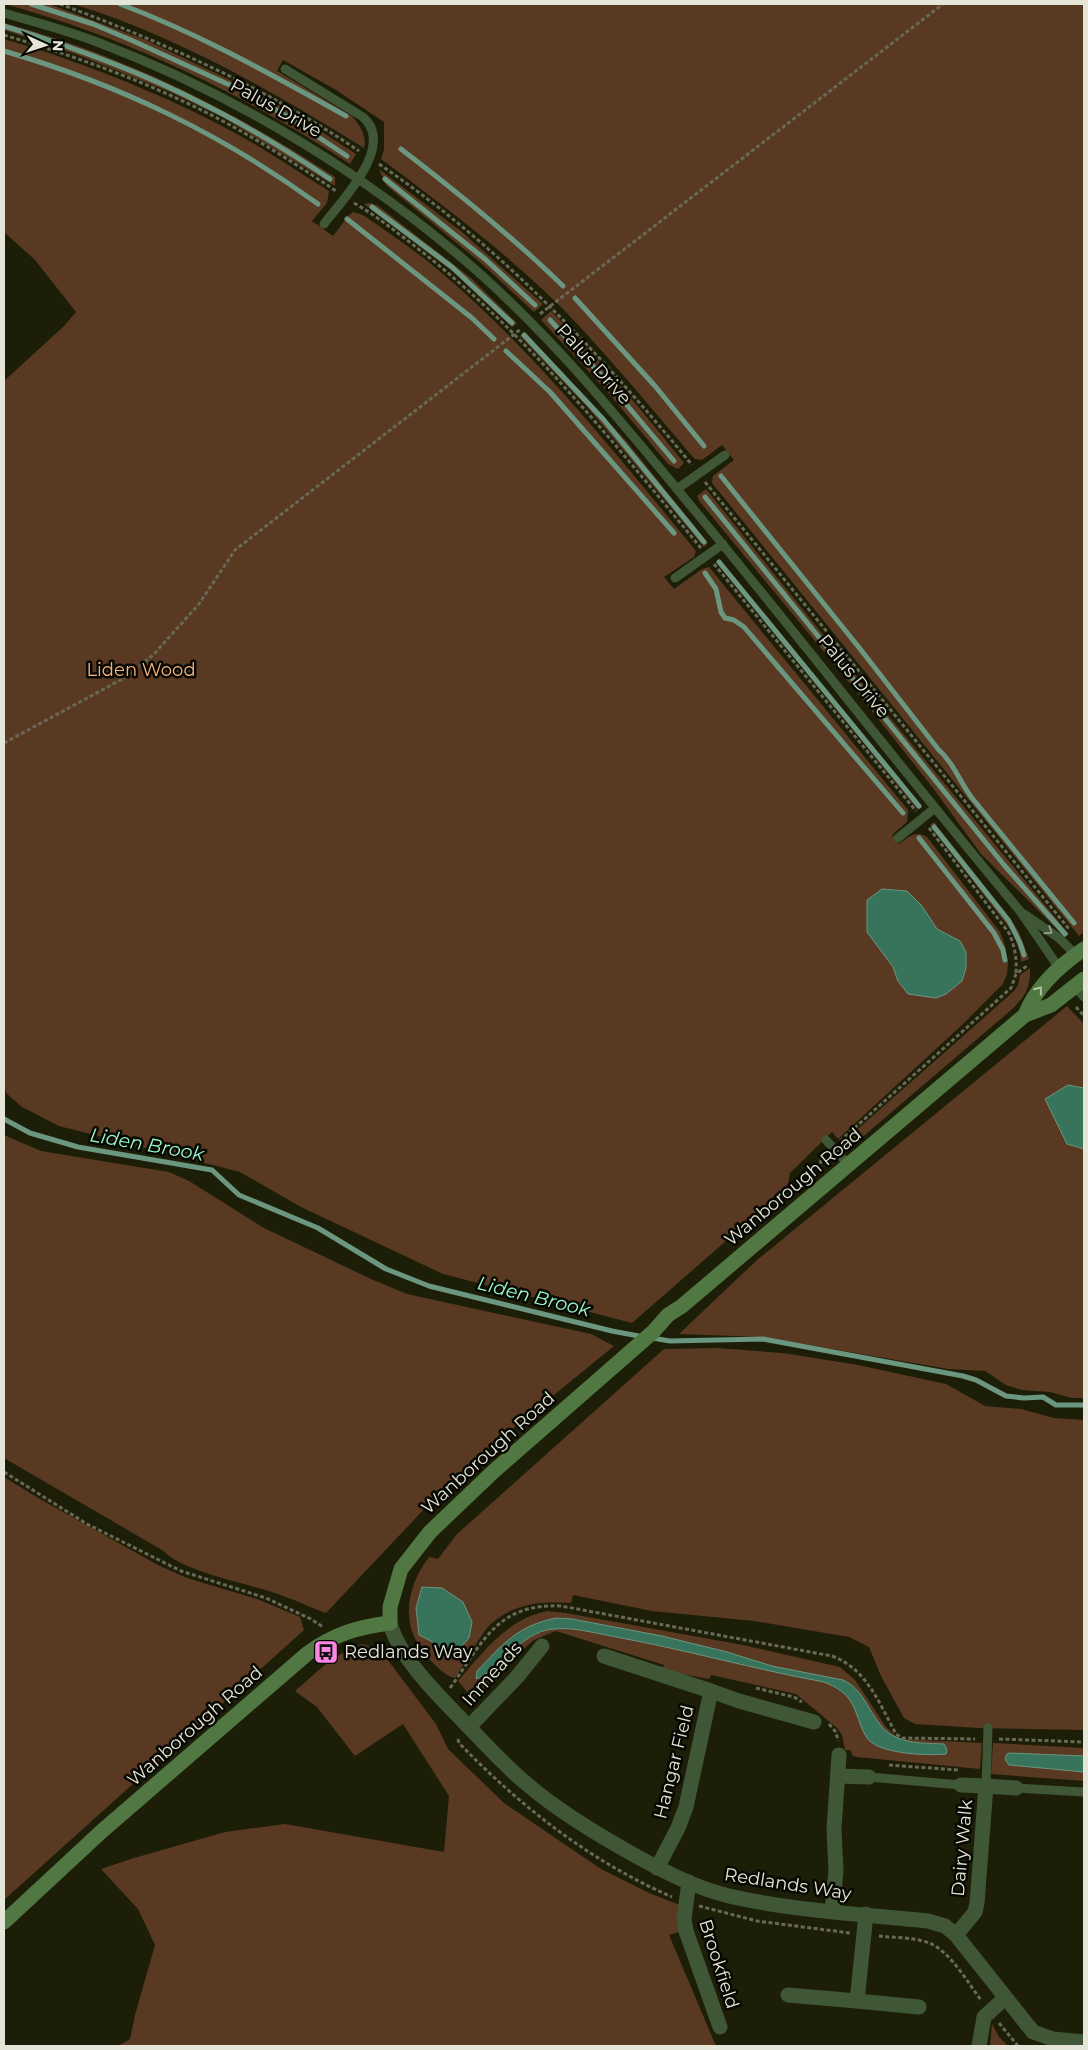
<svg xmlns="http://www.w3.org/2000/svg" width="1088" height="2050" font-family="Montserrat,sans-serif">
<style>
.green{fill:#593921}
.water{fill:#37745b;stroke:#6b9680}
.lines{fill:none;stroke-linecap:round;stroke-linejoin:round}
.stream{stroke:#6b9680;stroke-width:5}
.path{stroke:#686956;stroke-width:3;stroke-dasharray:4 2.5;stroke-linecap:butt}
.lane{stroke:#3f5736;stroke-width:9}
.street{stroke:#3f5736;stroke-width:15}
.secondary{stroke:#517842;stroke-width:15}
.oneway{stroke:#929e87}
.oneway2{stroke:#b1c0a4}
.labels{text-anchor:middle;stroke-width:5;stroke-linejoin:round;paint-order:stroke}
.street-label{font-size:18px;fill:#e5e6d8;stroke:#070802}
.park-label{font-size:18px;fill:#f8b27f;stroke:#070802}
.poi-label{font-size:18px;fill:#e5e6d8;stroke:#070802;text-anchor:start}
.water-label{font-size:19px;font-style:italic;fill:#9bf8cf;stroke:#070802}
</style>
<rect width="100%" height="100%" fill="#1d1e07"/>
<g class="green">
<path d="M4 4H49L146 40 253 91 291 112 356 154 350 164C244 94 126 37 4 4Z"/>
<path d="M73 4H1084V932L1079 936 712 483 713 476 734 460 722 445 702 460 695 459 691 455C650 406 608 356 563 309 509 255 443 205 381 159L384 150V122L336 90 283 60 277 71 352 116C360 126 367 135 364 148 272 91 177 36 73 4Z"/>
<path d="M4 23C125 56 229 108 335 177V186L222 117 170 92 78 55 4 30Z"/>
<path d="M4 39C76 60 155 91 222 126 259 145 294 169 329 191L327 203 312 221 333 236 348 216 353 212 363 215C390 234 418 252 443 274 538 355 617 455 696 551L694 557 664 577 674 589 702 569 709 567 908 810 907 822 892 835 899 844C909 837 916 830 927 837L1000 932 1005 945 1008 963 1007 974 1003 984 962 1025 838 1139 832 1132 790 1173 788 1184 764 1210 750 1220 632 1323 443 1274 301 1207 240 1172 59 1126 22 1107 6 1093 4 1083V381L64 326 76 312 35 260 4 232Z"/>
<polygon points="379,169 462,232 543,304 534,312 481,263 386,185"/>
<polygon points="370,203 377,205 471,278 517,323 512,327 452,271 364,204"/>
<path d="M551 311C599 359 642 410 684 463L678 469 668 464 606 390 541 320Z"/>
<polygon points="525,332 627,442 708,543 704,547 589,409 520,336"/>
<polygon points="706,489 878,703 1069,934 1065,937 981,854 933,788 857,692 700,502 697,496"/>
<polygon points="720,559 922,807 918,810 717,562"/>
<polygon points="934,822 1009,917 1019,932 1029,959 1021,962 1020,953 1013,933 930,825"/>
<path d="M1030 968C1031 988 1024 998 1010 1011L859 1140 854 1142H843L1014 991 1018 985 1020 975Z"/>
<polygon points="1067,1006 1084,1024 1084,1398 1072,1398 1050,1392 1022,1390 1006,1385 985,1371 948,1369 763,1337 679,1334 757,1260"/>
<path d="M4 1135 41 1151 169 1172 189 1181 264 1228 371 1279 407 1294 591 1334 614 1346 484 1452 430 1503 326 1613C311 1608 298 1601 283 1596 250 1583 186 1574 162 1550L4 1458Z"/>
<path d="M717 1348 783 1353 858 1365 946 1384 985 1406 1021 1409 1054 1418 1084 1420V1730L979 1728 915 1724 904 1718 881 1676 869 1647 849 1637 754 1621 652 1611 573 1595 571 1603C542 1601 514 1603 491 1624 481 1633 464 1665 455 1678 443 1675 439 1668 430 1660 400 1630 404 1590 429 1557L438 1559 457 1534 664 1349Z"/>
<polygon points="4,1477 40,1499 158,1565 187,1578 257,1599 300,1617 304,1630 4,1900"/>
<path d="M548 1611 566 1613 743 1645 840 1667 855 1680 886 1727 897 1737 901 1739 982 1743 980 1769 857 1757 853 1756 850 1750H845L842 1735 837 1728 796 1694 711 1675 709 1679 662 1670 664 1665 556 1631 534 1640 527 1646 474 1700 458 1681C483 1652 508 1618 548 1611Z"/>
<path d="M363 1644 376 1649 384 1655 436 1724 448 1749 504 1803 601 1869 649 1893 680 1905 679 1932 669 1935 716 2046H118L130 2039 135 2015 155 1945 138 1909 101 1869 134 1858 225 1832 285 1824 444 1852 449 1796 403 1724 355 1756 317 1707 295 1691C316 1673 336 1652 363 1644Z"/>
<polygon points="993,1743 1084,1748 1084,1781 991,1774"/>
<polygon points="992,2024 999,2037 1008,2046 990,2046"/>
</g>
<g class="water">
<polygon points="882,889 907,891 922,906 937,929 960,941 966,952 966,968 962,981 946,994 936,998 908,994 898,981 893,967 867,932 867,900"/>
<polygon points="1068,1085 1084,1088 1084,1149 1067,1144 1045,1099"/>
<polygon points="422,1587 442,1588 463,1602 472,1622 469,1638 452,1657 446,1657 431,1641 419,1635 416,1608"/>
<path d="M556 1618 572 1619 662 1636 727 1652 772 1666 843 1680C869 1691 871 1728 898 1738 912 1744 929 1743 944 1744L947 1750 946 1754C928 1756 878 1754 867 1738 857 1723 857 1702 841 1691 836 1687 829 1684 824 1682 753 1669 683 1649 611 1636 589 1632 562 1624 540 1632 514 1642 501 1669 476 1679L477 1671C503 1644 517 1626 556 1618Z"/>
<polygon points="1010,1753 1084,1756 1084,1772 1009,1765 1005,1759 1007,1754"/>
</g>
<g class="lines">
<g class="stream">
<polyline points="31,4 93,24 131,40 245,92 288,117 347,156"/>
<path d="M120 4C200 34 272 75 346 116"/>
<path d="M4 26C74 47 144 73 209 107 251 128 291 153 330 179"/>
<path d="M4 51C120 85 220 133 318 204"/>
<path d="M401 149C457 192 512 236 563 286"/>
<polyline points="385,179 485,259 535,305"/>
<polyline points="372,207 452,267 512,323"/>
<polyline points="347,219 472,318 494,339"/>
<polyline points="575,298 655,386 704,446"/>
<polyline points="550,320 604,378 674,461"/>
<polyline points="524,335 603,419 704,542"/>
<polyline points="506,351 550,392 674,533"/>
<path d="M721 476 861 650 938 749C955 765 958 779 972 798L1074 923"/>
<polyline points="705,497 1004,865 1065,934"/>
<polyline points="719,562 919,806"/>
<polyline points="705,573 716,589 721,612 725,618 734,620 744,627 903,813"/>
<polyline points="934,827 1009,921 1020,943 1024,955"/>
<polyline points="919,838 994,933 1003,950 1005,960"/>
<polyline points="4,1119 30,1133 78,1147 212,1170 239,1195 318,1228 386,1269 429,1286 612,1331 644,1337"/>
<polyline points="652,1338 670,1341 763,1339 963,1376 976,1380 1006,1396 1024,1398 1043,1397 1056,1405 1084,1405"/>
</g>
<g class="path">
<path d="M60 4C165 43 266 88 359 151"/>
<path d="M4 35C81 58 159 86 230 125 266 145 302 168 336 191"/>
<path d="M379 164C500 246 600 353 692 465"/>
<path d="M354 203C378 217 399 234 421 251 529 336 614 443 701 548"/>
<polyline points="540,314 943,4"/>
<polyline points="705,482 1069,929"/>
<polyline points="714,564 916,811"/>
<polyline points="4,743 128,676 154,654 199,604 235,550 521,329"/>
<path d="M929 828 1009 933C1015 947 1017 958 1016 974"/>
<polyline points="1076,1007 1084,1016"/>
<polyline points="840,1141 1011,988 1016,974 1028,965"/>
<polyline points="820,1170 821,1158 824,1155"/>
<polyline points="4,1472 87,1524 181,1571 266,1598 311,1619 323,1627"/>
<path d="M450 1688C483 1642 497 1603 561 1606L832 1656C867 1669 879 1703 896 1734L902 1738 975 1739"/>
<polyline points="756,1688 794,1697 802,1702"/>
<polyline points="829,1724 836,1732 838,1741"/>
<path d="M458 1739 459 1743C521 1807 590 1861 672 1897"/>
<polyline points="999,1739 1084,1742"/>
<polyline points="889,1765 958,1770"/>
<polyline points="699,1906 757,1921 850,1933"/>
<path d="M879 1936C895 1938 914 1937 929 1943 950 1951 968 1983 981 2000"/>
<polyline points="999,2023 1018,2046"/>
</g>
<g class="lane">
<path d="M4 13C35 22 66 30 97 42 222 89 346 162 450 248 543 324 619 419 696 512 805 644 910 780 1020 911L1059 968"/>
<path d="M285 69 363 117C396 146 342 200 324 224"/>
<polyline points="677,489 725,455"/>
<polyline points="675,578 723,544"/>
<polyline points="898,838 935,808"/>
<polyline points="1024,914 1059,938 1076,955"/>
<polyline points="1075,987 1084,997"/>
<polyline points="826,1140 849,1165"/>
<polyline points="869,1777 961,1785"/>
<polyline points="986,1786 988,1728"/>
<polyline points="1016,1788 1084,1792"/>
</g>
<g class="street">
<path d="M390 1623C399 1658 441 1698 466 1724 486 1745 506 1767 528 1785 561 1813 598 1835 636 1856 665 1872 696 1888 729 1896 794 1911 862 1914 928 1921L945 1926 956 1935 1033 2032 1053 2039 1084 2042"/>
<polyline points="604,1656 711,1691"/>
<polyline points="469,1727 517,1677 542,1646"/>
<polyline points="838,1776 869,1777"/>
<polyline points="961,1785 986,1786"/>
<polyline points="657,1868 678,1828 686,1807 711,1691 739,1701 814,1722"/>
<polyline points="689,1882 684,1919 686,1931 720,2027"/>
<polyline points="832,1911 836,1871 834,1829 839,1755"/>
<polyline points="866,1914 857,2001 919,2007"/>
<polyline points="956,1935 975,1912 977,1903 986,1786 1016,1788"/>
<polyline points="788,1995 857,2001"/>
<polyline points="979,2046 984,2017 1005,1998"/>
</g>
<g class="secondary">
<path d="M1025 1015C1036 987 1059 966 1084 949"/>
<path d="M4 1922 102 1831 308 1653C334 1634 358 1627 390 1623V1607L401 1569 430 1532 494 1471 653 1332 668 1315 682 1306 1025 1015 1051 1005 1084 979"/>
</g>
</g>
<defs><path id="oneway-chevron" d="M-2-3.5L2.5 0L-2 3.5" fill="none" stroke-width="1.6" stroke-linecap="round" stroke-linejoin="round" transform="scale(1.25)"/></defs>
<use class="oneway" href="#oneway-chevron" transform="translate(1049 931) rotate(34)"/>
<use class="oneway2" href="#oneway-chevron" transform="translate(1039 990) rotate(-51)"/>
<defs>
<symbol id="bus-square" viewBox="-11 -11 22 22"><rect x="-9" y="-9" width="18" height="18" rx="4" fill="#fc86e3" stroke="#070802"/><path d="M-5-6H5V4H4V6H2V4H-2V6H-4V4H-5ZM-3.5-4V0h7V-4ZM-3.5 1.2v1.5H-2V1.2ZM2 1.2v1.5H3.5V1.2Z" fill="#111"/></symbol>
</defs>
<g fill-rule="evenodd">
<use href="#bus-square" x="312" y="1638" width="28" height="28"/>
</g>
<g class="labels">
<g class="street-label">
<text transform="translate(276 108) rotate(29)" y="6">Palus Drive</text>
<text transform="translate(594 364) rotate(48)" y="6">Palus Drive</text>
<text transform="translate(854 676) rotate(51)" y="6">Palus Drive</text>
<text transform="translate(793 1187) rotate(-40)" y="6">Wanborough Road</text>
<text transform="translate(488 1453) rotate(-42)" y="6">Wanborough Road</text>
<text transform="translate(492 1674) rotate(-48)" y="6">Inmeads</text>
<text transform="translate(195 1726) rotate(-41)" y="6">Wanborough Road</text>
<text transform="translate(674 1762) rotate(-76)" y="6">Hangar Field</text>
<text transform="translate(962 1848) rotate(-85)" y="6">Dairy Walk</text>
<text transform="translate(788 1884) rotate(9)" y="6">Redlands Way</text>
<text transform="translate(719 1964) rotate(72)" y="6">Brookfield</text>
</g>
<g class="park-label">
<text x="141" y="676">Liden Wood</text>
</g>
<g class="poi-label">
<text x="344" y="1658">Redlands Way</text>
</g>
<g class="water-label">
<text transform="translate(147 1144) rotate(10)" y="7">Liden Brook</text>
<text transform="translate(534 1296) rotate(14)" y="7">Liden Brook</text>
</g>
</g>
<rect width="1088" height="2050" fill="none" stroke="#e5e6d8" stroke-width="10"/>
<g transform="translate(45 45) rotate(93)" stroke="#070802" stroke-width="4" paint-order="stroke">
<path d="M0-4L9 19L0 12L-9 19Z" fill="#e5e6d8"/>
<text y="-8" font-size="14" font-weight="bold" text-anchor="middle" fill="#e5e6d8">N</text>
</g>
</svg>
